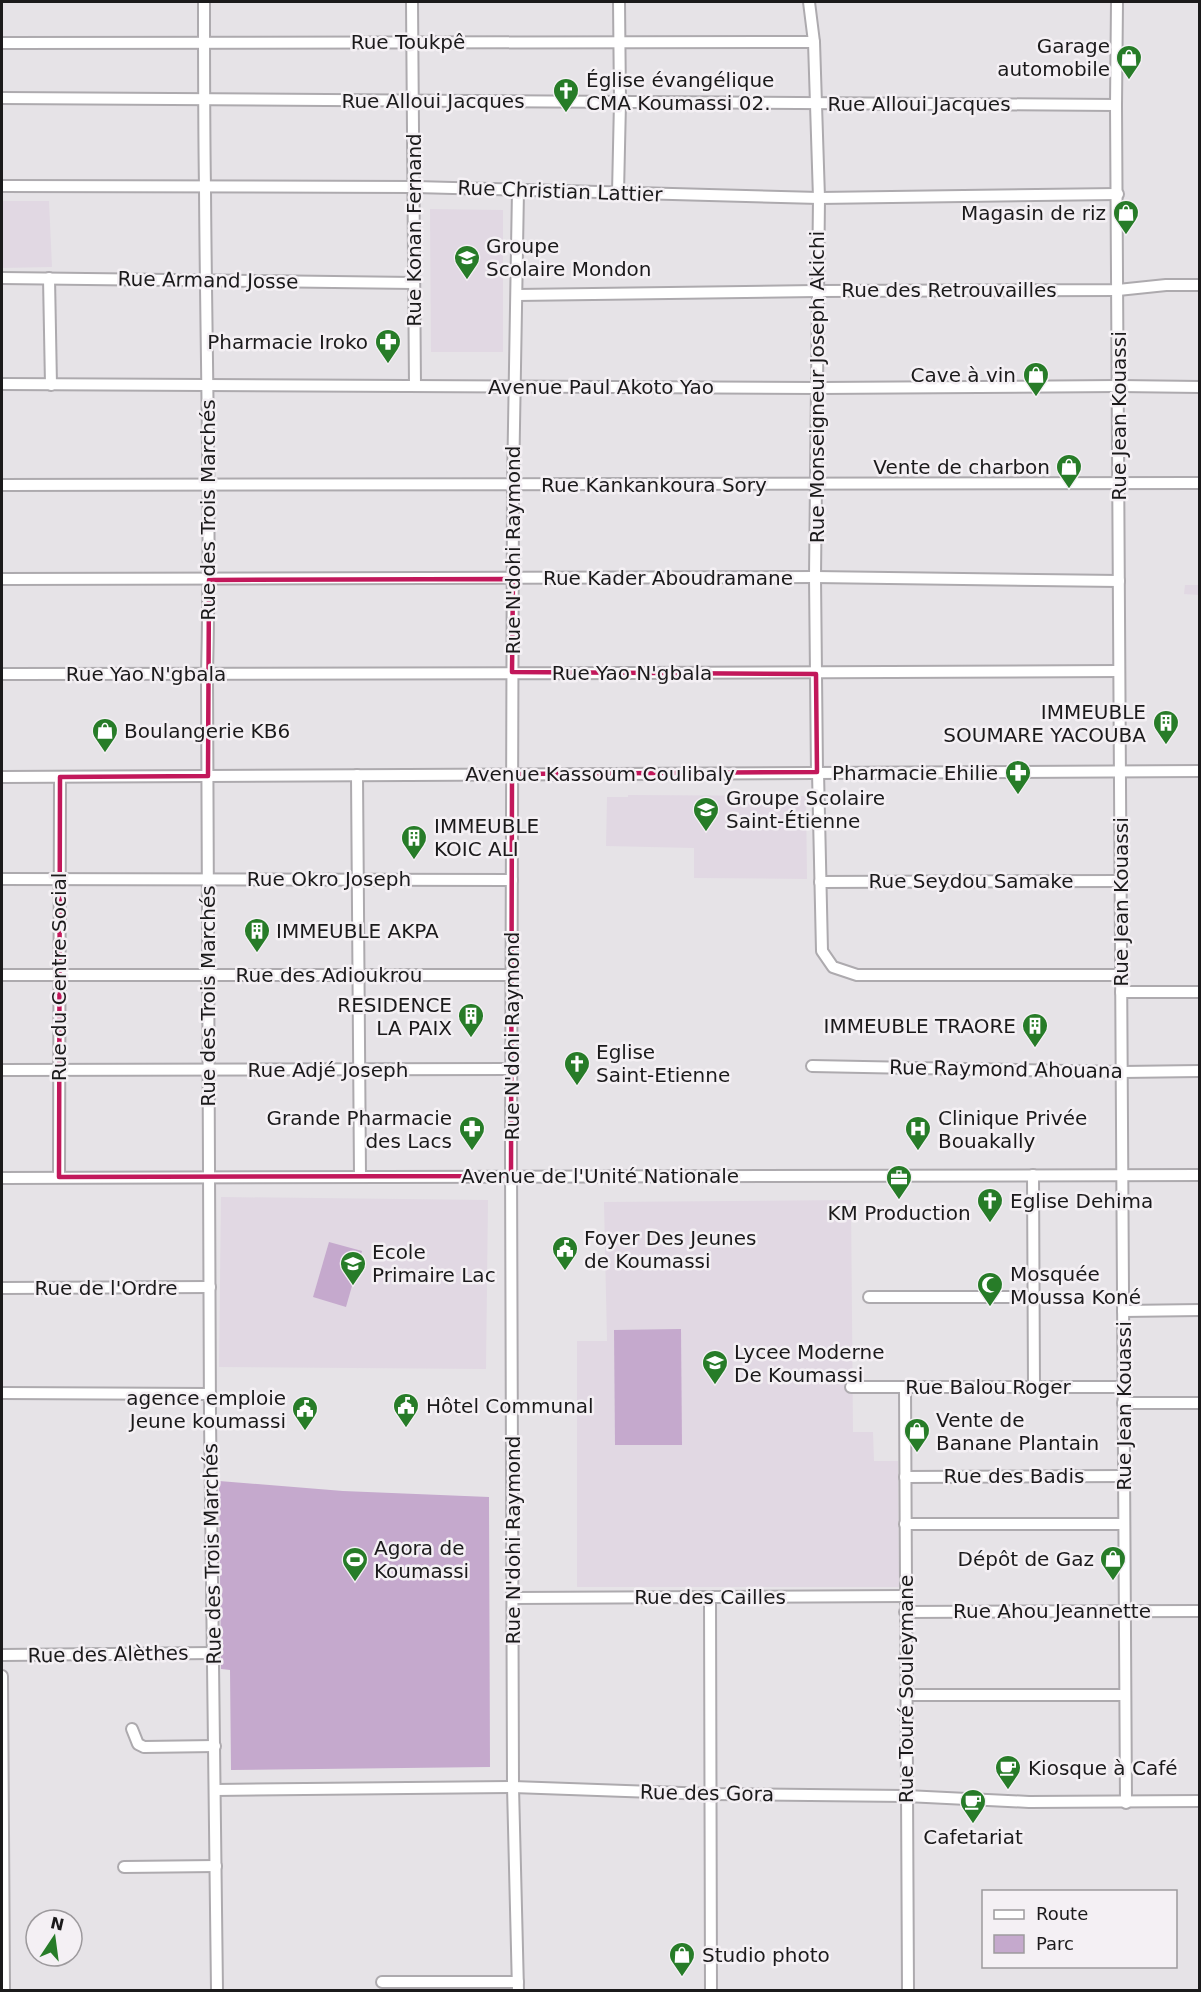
<svg xmlns="http://www.w3.org/2000/svg" width="1201" height="1992" font-family="'DejaVu Sans',sans-serif">
<style>
.built{fill:#e1d8e3}
.green{fill:#c5a9cd}
.lines{fill:none;stroke-linecap:round;stroke-linejoin:round}
.minor-casing{stroke:#adaaae;stroke-width:14}
.minor{stroke:#fff;stroke-width:10}
.marked{fill:none;stroke:#c2185b;stroke-width:4.5;stroke-linejoin:round}
.labels{text-anchor:middle;stroke-width:5;stroke-linejoin:round;paint-order:stroke}
.street-label{font-size:20px;fill:#1b1a1b;stroke:#f4f0f4}
.poi-label{font-size:20px;fill:#1b1a1b;stroke:#f4f0f4;text-anchor:start}
</style>
<rect width="100%" height="100%" fill="#e6e3e7"/>
<g class="built">
<polygon points="2,201 49,201 52,267 2,268"/>
<polygon points="430,209 503,210 503,352 431,352"/>
<polygon points="1185,585 1199,585 1199,595 1184,594"/>
<polygon points="628,795 806,796 807,879 694,878 694,848 606,846 607,797 628,797"/>
<polygon points="221,1197 488,1200 486,1369 219,1367"/>
<polygon points="851,1200 853,1432 873,1432 874,1461 898,1461 899,1587 577,1587 577,1341 607,1341 604,1202"/>
</g>
<g class="green">
<polygon points="329,1242 362,1251 346,1307 313,1297"/>
<polygon points="681,1329 682,1445 615,1445 614,1330"/>
<polygon points="219,1481 343,1491 489,1497 490,1767 231,1770 230,1670 221,1669"/>
</g>
<g class="lines">
<defs>
<g id="minor">
<path d="M204 2C204 64 204 126 205 188 206 350 211 512 207 674L210 1419 217 1990"/>
<polyline points="412,2 415,386"/>
<polyline points="809,2 814,42 819,198 815,577 817,772"/>
<polyline points="1117,2 1116,105 1126,1803"/>
<polyline points="2,43 814,42"/>
<polyline points="2,98 1116,105"/>
<polyline points="2,186 415,187 819,198 1118,194"/>
<polyline points="518,190 513,485 511,1156 513,1787 518,1990"/>
<polyline points="618,193 620,102 619,2"/>
<polyline points="2,278 414,283"/>
<polyline points="49,278 51,385"/>
<polyline points="517,295 817,291 1118,290 1166,285 1200,285"/>
<polyline points="2,384 818,388 1119,386 1200,387"/>
<polyline points="2,485 1200,483"/>
<polyline points="2,579 815,577 1119,581"/>
<path d="M2 674C374 673 747 674 1119 671"/>
<polyline points="818,772 822,951 833,967 857,975 1121,975"/>
<polyline points="357,775 360,1176"/>
<polyline points="2,777 1200,771"/>
<polyline points="2,879 512,880"/>
<polyline points="820,882 1121,881"/>
<polyline points="2,975 512,975"/>
<polyline points="1121,992 1200,992"/>
<polyline points="812,1066 1122,1072 1200,1071"/>
<polyline points="2,1070 511,1069"/>
<polyline points="1033,1175 1034,1387"/>
<polyline points="59,1177 60,777"/>
<polyline points="2,1178 1200,1175"/>
<polyline points="2,1288 210,1287"/>
<polyline points="869,1297 1033,1297"/>
<polyline points="1123,1311 1200,1310"/>
<polyline points="851,1387 1124,1387"/>
<polyline points="905,1387 908,1990"/>
<polyline points="2,1393 210,1394"/>
<polyline points="1123,1403 1200,1403"/>
<polyline points="905,1477 1124,1476"/>
<polyline points="905,1524 1124,1524"/>
<polyline points="513,1598 906,1596"/>
<polyline points="710,1598 711,1990"/>
<polyline points="905,1612 1200,1611"/>
<polyline points="2,1655 214,1653"/>
<polyline points="2,1676 4,1990"/>
<polyline points="906,1695 1125,1695"/>
<polyline points="132,1729 138,1744 144,1747 215,1746"/>
<polyline points="215,1790 513,1787 710,1794 906,1796 1029,1802 1200,1801"/>
<polyline points="124,1867 216,1866"/>
<polyline points="382,1982 518,1982"/>
</g>
</defs>
<use href="#minor" class="minor-casing"/>
<use href="#minor" class="minor"/>
</g>
<path class="marked" d="M513 579 512 672 816 674 817 772 512 774 511 1176 59 1177 60 777 208 776 209 580Z"/>
<defs>
<symbol id="shop-pin" viewBox="-11 -11 22 30"><path d="M0 17L-7.5 6A9.5 9.5 0 1 1 7.5 6Z" fill="#277c28" stroke="#f4f0f4"/><path d="M-5-2.5h2.3a2.7 3.5 0 0 1 5.4 0H5L5.5 6h-11ZM-1.5-2.5h3a1.5 2.3 0 0 0-3 0Z" fill="#fff"/></symbol>
<symbol id="church-pin" viewBox="-11 -11 22 30"><path d="M0 17L-7.5 6A9.5 9.5 0 1 1 7.5 6Z" fill="#277c28" stroke="#f4f0f4"/><path d="M-1.2-6h2.4v3.5h3.3v2.4h-3.3V6h-2.4V-.1h-3.3v-2.4h3.3Z" fill="#fff"/></symbol>
<symbol id="school-pin" viewBox="-11 -11 22 30"><path d="M0 17L-7.5 6A9.5 9.5 0 1 1 7.5 6Z" fill="#277c28" stroke="#f4f0f4"/><path d="M0-5L7-2L0 1L-7-2ZM-4 1L0 2.5L4 1V4Q0 6-4 4Z" fill="#fff"/></symbol>
<symbol id="pharmacy-pin" viewBox="-11 -11 22 30"><path d="M0 17L-7.5 6A9.5 9.5 0 1 1 7.5 6Z" fill="#277c28" stroke="#f4f0f4"/><path d="M-2-6h4v4h4v4h-4v4h-4v-4h-4v-4h4Z" fill="#fff"/></symbol>
<symbol id="building-pin" viewBox="-11 -11 22 30"><path d="M0 17L-7.5 6A9.5 9.5 0 1 1 7.5 6Z" fill="#277c28" stroke="#f4f0f4"/><path d="M-4-6H4V6H1V3H-1V6H-4ZM-2.5-4.3h1.7v1.8h-1.7ZM.8-4.3h1.7v1.8H.8ZM-2.5-1h1.7V.8h-1.7ZM.8-1h1.7V.8H.8Z" fill="#fff"/></symbol>
<symbol id="hospital-pin" viewBox="-11 -11 22 30"><path d="M0 17L-7.5 6A9.5 9.5 0 1 1 7.5 6Z" fill="#277c28" stroke="#f4f0f4"/><path d="M-5-5h3v3.5h4V-5h3V5h-3V1.5h-4V5h-3Z" fill="#fff"/></symbol>
<symbol id="office-pin" viewBox="-11 -11 22 30"><path d="M0 17L-7.5 6A9.5 9.5 0 1 1 7.5 6Z" fill="#277c28" stroke="#f4f0f4"/><path d="M-6-3h4V-5.5h4V-3h4V5H-6ZM-1-4.5V-3h2v-1.5ZM-6 0V1H6V0Z" fill="#fff"/></symbol>
<symbol id="civic-pin" viewBox="-11 -11 22 30"><path d="M0 17L-7.5 6A9.5 9.5 0 1 1 7.5 6Z" fill="#277c28" stroke="#f4f0f4"/><path d="M-.6-6.5H3V-4.5H.6V-3L4-1V1h2V6H-6V1h2V-1L-.6-3ZM-1.2 2.5V6h2.4V2.5Z" fill="#fff"/></symbol>
<symbol id="mosque-pin" viewBox="-11 -11 22 30"><path d="M0 17L-7.5 6A9.5 9.5 0 1 1 7.5 6Z" fill="#277c28" stroke="#f4f0f4"/><path d="M3.5-4.9A6 6 0 1 0 3.5 4.9A5 5 0 1 1 3.5-4.9Z" fill="#fff"/></symbol>
<symbol id="stadium-pin" viewBox="-11 -11 22 30"><path d="M0 17L-7.5 6A9.5 9.5 0 1 1 7.5 6Z" fill="#277c28" stroke="#f4f0f4"/><path d="M0-5a6.5 5 0 1 0 0 10a6.5 5 0 1 0 0-10ZM-3.5-1.8h7v3.6h-7Z" fill="#fff"/></symbol>
<symbol id="cafe-pin" viewBox="-11 -11 22 30"><path d="M0 17L-7.5 6A9.5 9.5 0 1 1 7.5 6Z" fill="#277c28" stroke="#f4f0f4"/><path d="M-5.5-4.5H6V0H3Q3 3.5 0 3.5H-2.5Q-5.5 3.5-5.5 0ZM3-3.2v2h1.7v-2ZM-6 4.5H4V6H-6Z" fill="#fff"/></symbol>
</defs>
<g fill-rule="evenodd">
<use href="#shop-pin" x="1114" y="43" width="30" height="40"/>
<use href="#church-pin" x="551" y="76" width="30" height="40"/>
<use href="#shop-pin" x="1111" y="198" width="30" height="40"/>
<use href="#school-pin" x="452" y="243" width="30" height="40"/>
<use href="#pharmacy-pin" x="373" y="327" width="30" height="40"/>
<use href="#shop-pin" x="1021" y="360" width="30" height="40"/>
<use href="#shop-pin" x="1054" y="452" width="30" height="40"/>
<use href="#building-pin" x="1151" y="708" width="30" height="40"/>
<use href="#shop-pin" x="90" y="716" width="30" height="40"/>
<use href="#pharmacy-pin" x="1003" y="758" width="30" height="40"/>
<use href="#school-pin" x="691" y="795" width="30" height="40"/>
<use href="#building-pin" x="399" y="823" width="30" height="40"/>
<use href="#building-pin" x="242" y="916" width="30" height="40"/>
<use href="#building-pin" x="456" y="1001" width="30" height="40"/>
<use href="#building-pin" x="1020" y="1011" width="30" height="40"/>
<use href="#church-pin" x="562" y="1049" width="30" height="40"/>
<use href="#pharmacy-pin" x="457" y="1114" width="30" height="40"/>
<use href="#hospital-pin" x="903" y="1114" width="30" height="40"/>
<use href="#office-pin" x="884" y="1163" width="30" height="40"/>
<use href="#church-pin" x="975" y="1186" width="30" height="40"/>
<use href="#civic-pin" x="550" y="1234" width="30" height="40"/>
<use href="#school-pin" x="338" y="1249" width="30" height="40"/>
<use href="#mosque-pin" x="975" y="1270" width="30" height="40"/>
<use href="#school-pin" x="700" y="1348" width="30" height="40"/>
<use href="#civic-pin" x="391" y="1391" width="30" height="40"/>
<use href="#civic-pin" x="290" y="1394" width="30" height="40"/>
<use href="#shop-pin" x="902" y="1416" width="30" height="40"/>
<use href="#shop-pin" x="1098" y="1544" width="30" height="40"/>
<use href="#stadium-pin" x="340" y="1545" width="30" height="40"/>
<use href="#cafe-pin" x="993" y="1753" width="30" height="40"/>
<use href="#cafe-pin" x="958" y="1787" width="30" height="40"/>
<use href="#shop-pin" x="667" y="1940" width="30" height="40"/>
</g>
<g class="labels">
<g class="street-label">
<text x="408" y="49">Rue Toukpê</text>
<text x="433" y="108">Rue Alloui Jacques</text>
<text x="919" y="111">Rue Alloui Jacques</text>
<text transform="translate(560 191) rotate(2)" y="7">Rue Christian Lattier</text>
<text transform="translate(414 230) rotate(-90)" y="7">Rue Konan Fernand</text>
<text transform="translate(208 280) rotate(1)" y="7">Rue Armand Josse</text>
<text x="949" y="297">Rue des Retrouvailles</text>
<text x="601" y="394">Avenue Paul Akoto Yao</text>
<text transform="translate(817 387) rotate(-90)" y="7">Rue Monseigneur Joseph Akichi</text>
<text transform="translate(1119 416) rotate(-90)" y="7">Rue Jean Kouassi</text>
<text x="654" y="492">Rue Kankankoura Sory</text>
<text transform="translate(208 510) rotate(-90)" y="7">Rue des Trois Marchés</text>
<text transform="translate(513 550) rotate(-90)" y="7">Rue N'dohi Raymond</text>
<text x="668" y="585">Rue Kader Aboudramane</text>
<text x="632" y="680">Rue Yao N'gbala</text>
<text x="146" y="681">Rue Yao N'gbala</text>
<text x="600" y="781">Avenue Kassoum Coulibaly</text>
<text x="329" y="886">Rue Okro Joseph</text>
<text x="971" y="888">Rue Seydou Samake</text>
<text transform="translate(1121 902) rotate(-90)" y="7">Rue Jean Kouassi</text>
<text x="329" y="982">Rue des Adioukrou</text>
<text transform="translate(59 977) rotate(-90)" y="7">Rue du Centre Social</text>
<text transform="translate(208 996) rotate(-90)" y="7">Rue des Trois Marchés</text>
<text transform="translate(512 1036) rotate(-90)" y="7">Rue N'dohi Raymond</text>
<text transform="translate(1006 1069) rotate(1)" y="7">Rue Raymond Ahouana</text>
<text x="328" y="1077">Rue Adjé Joseph</text>
<text x="600" y="1183">Avenue de l'Unité Nationale</text>
<text x="106" y="1295">Rue de l'Ordre</text>
<text x="988" y="1394">Rue Balou Roger</text>
<text transform="translate(1124 1406) rotate(-90)" y="7">Rue Jean Kouassi</text>
<text x="1014" y="1483">Rue des Badis</text>
<text transform="translate(513 1540) rotate(-90)" y="7">Rue N'dohi Raymond</text>
<text transform="translate(212 1554) rotate(-91)" y="7">Rue des Trois Marchés</text>
<text x="710" y="1604">Rue des Cailles</text>
<text x="1052" y="1618">Rue Ahou Jeannette</text>
<text transform="translate(108 1654) rotate(-1)" y="7">Rue des Alèthes</text>
<text transform="translate(906 1689) rotate(-90)" y="7">Rue Touré Souleymane</text>
<text transform="translate(707 1793) rotate(1)" y="7">Rue des Gora</text>
</g>
<g class="poi-label">
<text x="1110" y="53" text-anchor="end">Garage<tspan x="1110" dy="23">automobile</tspan></text>
<text x="586" y="87">Église évangélique<tspan x="586" dy="23">CMA Koumassi 02.</tspan></text>
<text x="1106" y="220" text-anchor="end">Magasin de riz</text>
<text x="486" y="253">Groupe<tspan x="486" dy="23">Scolaire Mondon</tspan></text>
<text x="368" y="349" text-anchor="end">Pharmacie Iroko</text>
<text x="1016" y="382" text-anchor="end">Cave à vin</text>
<text x="1050" y="474" text-anchor="end">Vente de charbon</text>
<text x="1146" y="719" text-anchor="end">IMMEUBLE<tspan x="1146" dy="23">SOUMARE YACOUBA</tspan></text>
<text x="124" y="738">Boulangerie KB6</text>
<text x="998" y="780" text-anchor="end">Pharmacie Ehilie</text>
<text x="726" y="805">Groupe Scolaire<tspan x="726" dy="23">Saint-Étienne</tspan></text>
<text x="434" y="833">IMMEUBLE<tspan x="434" dy="23">KOIC ALI</tspan></text>
<text x="276" y="938">IMMEUBLE AKPA</text>
<text x="452" y="1012" text-anchor="end">RESIDENCE<tspan x="452" dy="23">LA PAIX</tspan></text>
<text x="1016" y="1033" text-anchor="end">IMMEUBLE TRAORE</text>
<text x="596" y="1059">Eglise<tspan x="596" dy="23">Saint-Etienne</tspan></text>
<text x="452" y="1125" text-anchor="end">Grande Pharmacie<tspan x="452" dy="23">des Lacs</tspan></text>
<text x="938" y="1125">Clinique Privée<tspan x="938" dy="23">Bouakally</tspan></text>
<text x="1010" y="1208">Eglise Dehima</text>
<text x="899" y="1220" text-anchor="middle">KM Production</text>
<text x="584" y="1245">Foyer Des Jeunes<tspan x="584" dy="23">de Koumassi</tspan></text>
<text x="372" y="1259">Ecole<tspan x="372" dy="23">Primaire Lac</tspan></text>
<text x="1010" y="1281">Mosquée<tspan x="1010" dy="23">Moussa Koné</tspan></text>
<text x="734" y="1359">Lycee Moderne<tspan x="734" dy="23">De Koumassi</tspan></text>
<text x="286" y="1405" text-anchor="end">agence emploie<tspan x="286" dy="23">Jeune koumassi</tspan></text>
<text x="426" y="1413">Hôtel Communal</text>
<text x="936" y="1427">Vente de<tspan x="936" dy="23">Banane Plantain</tspan></text>
<text x="374" y="1555">Agora de<tspan x="374" dy="23">Koumassi</tspan></text>
<text x="1094" y="1566" text-anchor="end">Dépôt de Gaz</text>
<text x="1028" y="1775">Kiosque à Café</text>
<text x="973" y="1844" text-anchor="middle">Cafetariat</text>
<text x="702" y="1962">Studio photo</text>
</g>
</g>
<rect width="1201" height="1992" fill="none" stroke="#1b1a1b" stroke-width="6"/>
<rect x="982" y="1890" width="195" height="78" fill="#f4f0f4" stroke="#9d9a9d" stroke-width="1.5"/>
<rect x="994" y="1910" width="30" height="9" fill="#ffffff" stroke="#9d9a9d" stroke-width="1.5"/>
<text x="1036" y="1920" font-size="18" fill="#1b1a1b">Route</text>
<rect x="994" y="1935" width="30" height="18" fill="#c5a9cd" stroke="#9d9a9d" stroke-width="1.5"/>
<text x="1036" y="1950" font-size="18" fill="#1b1a1b">Parc</text>
<g transform="translate(54 1938) rotate(13)"><circle r="28" fill="#f4f0f4" stroke="#9d9a9d" stroke-width="1.5"/>
<path d="M0-4.5L10 22L0 15L-10 22Z" fill="#277c28"/>
<text y="-9" font-size="16" font-weight="bold" text-anchor="middle" fill="#1b1a1b">N</text>
</g>
</svg>
